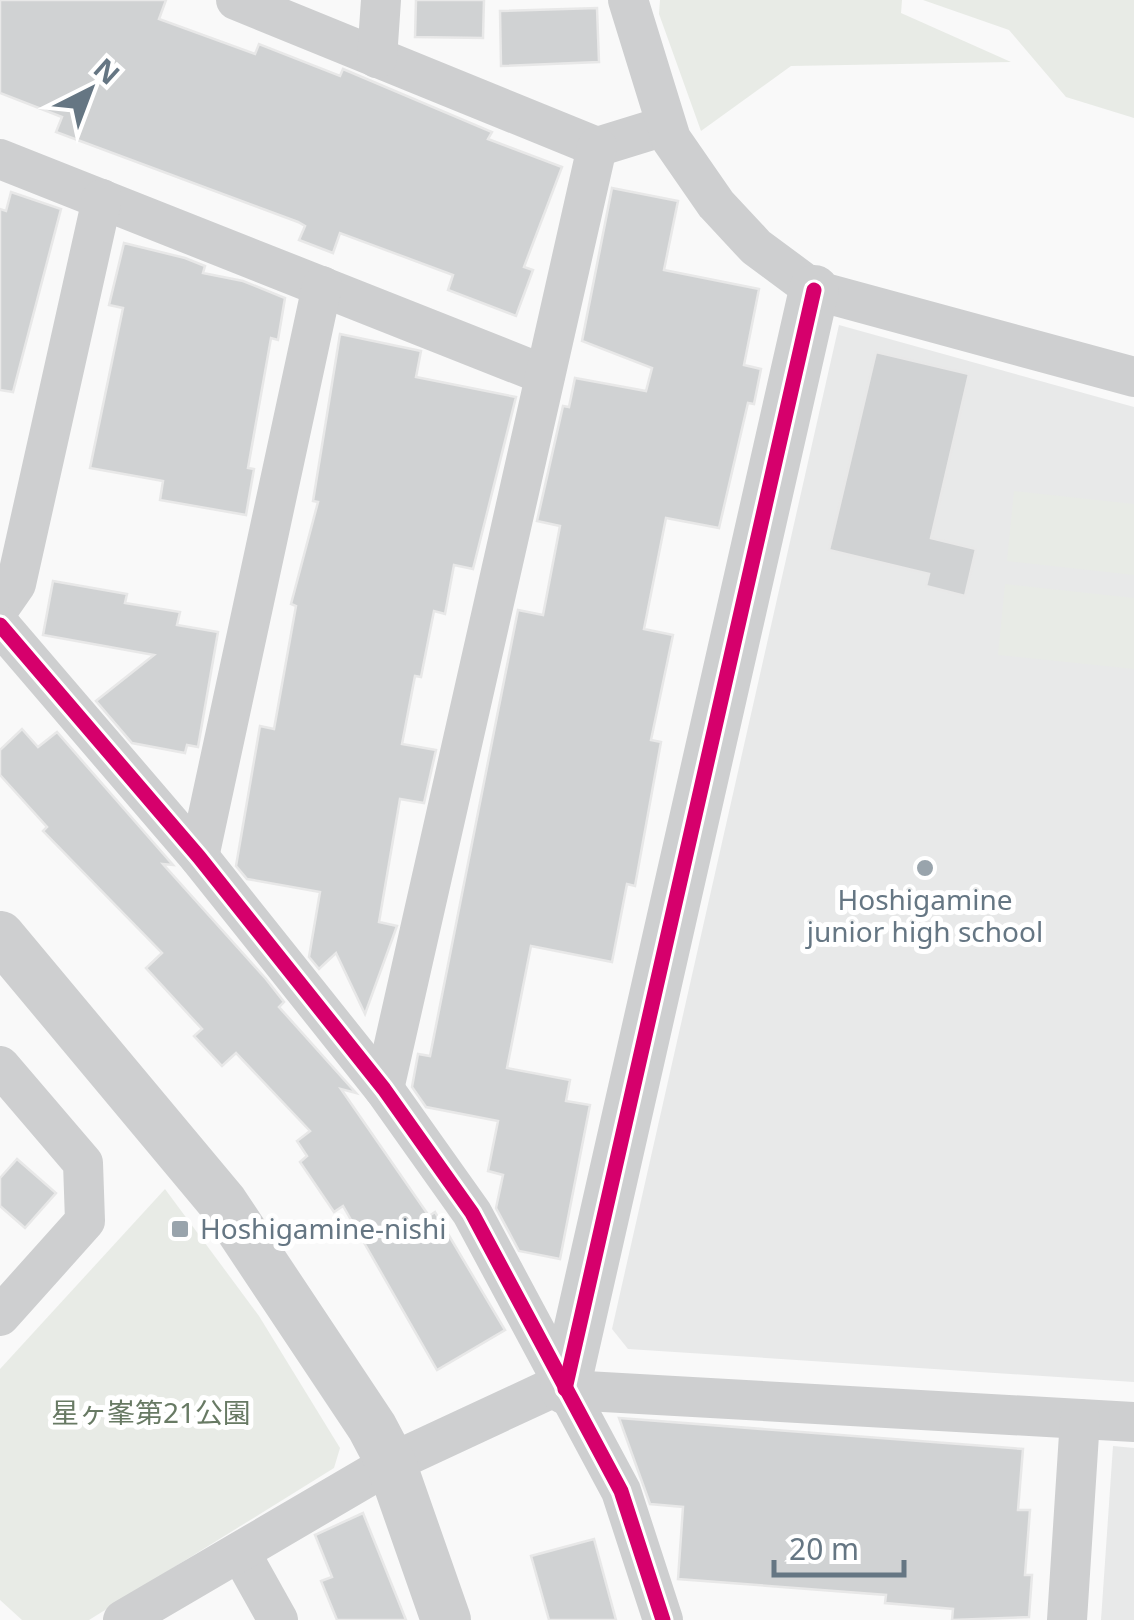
<svg xmlns="http://www.w3.org/2000/svg" width="1134" height="1620" font-family="'Noto Sans','Noto Sans JP',sans-serif">
<style>
.built{fill:#e8e9e9}
.green{fill:#e8ebe6}
.building{fill:#d0d2d3;stroke:#e8e8e8;stroke-width:2.5}
.lines{fill:none;stroke-linecap:round;stroke-linejoin:round}
.minor{stroke:#cecfd0;stroke-width:40}
.tertiary{stroke:#cecfd0;stroke-width:50}
.cycleway-casing{stroke:#fff;stroke-width:21}
.cycleway{stroke:#d6006c;stroke-width:15}
.poi-dot{fill:#99a4ac;stroke:#fff;stroke-width:4}
.labels{text-anchor:middle;stroke-width:10;stroke-linejoin:round;paint-order:stroke}
.poi-label{font-size:28px;fill:#657683;stroke:#fff}
.park-label{font-size:28px;fill:#687a64;stroke:#fff}
</style>
<rect width="100%" height="100%" fill="#f9f9f9"/>
<g class="built">
<polygon points="839,325 1134,407 1134,1382 628,1349 612,1329"/>
<polygon points="1113,1446 1134,1448 1134,1620 1101,1620"/>
</g>
<g class="green">
<polygon points="660,0 902,0 901,13 1011,62 791,66 701,131 659,14"/>
<polygon points="923,0 1134,0 1134,118 1066,97 1009,30"/>
<polygon points="1014,491 1134,504 1134,575 1007,561"/>
<polygon points="1005,584 1134,598 1134,669 998,655"/>
<polygon points="165,1189 259,1316 340,1448 334,1468 89,1620 22,1620 0,1600 0,1369"/>
</g>
<g class="building">
<polygon points="0,0 166,0 159,19 255,54 259,44 340,76 343,69 492,132 488,139 562,167 524,267 533,270 516,316 448,290 453,275 340,233 333,253 299,240 305,226 298,222 56,132 62,117 0,93"/>
<polygon points="416,0 484,0 483,38 415,37"/>
<polygon points="597,8 599,62 501,66 500,11"/>
<polygon points="612,188 678,201 664,270 759,289 744,365 761,369 754,404 748,403 719,528 666,518 644,629 673,635 651,740 661,742 635,886 627,884 612,962 531,946 507,1068 570,1080 566,1101 590,1105 560,1259 519,1251 496,1208 503,1175 488,1171 498,1121 426,1107 412,1087 418,1054 430,1056 518,610 543,615 560,526 537,521 563,406 569,407 575,378 646,391 652,368 582,341"/>
<polygon points="11,192 61,209 13,392 0,390 0,209 6,211"/>
<polygon points="124,243 185,258 205,266 203,273 243,281 285,298 278,340 271,338 248,468 254,469 246,515 160,500 163,481 90,468 123,308 109,305"/>
<polygon points="340,334 421,351 416,377 516,397 473,569 454,565 445,614 434,611 421,677 415,676 402,744 436,750 424,803 400,799 379,922 397,926 365,1014 336,953 319,969 309,957 320,892 247,879 236,866 260,726 274,729 296,606 291,604 318,502 313,501"/>
<polygon points="876,352 969,374 931,538 976,549 965,596 926,586 929,574 829,550"/>
<polygon points="53,581 127,594 125,603 180,612 177,625 218,632 198,747 187,745 185,753 132,743 96,701 154,655 43,635"/>
<polygon points="22,729 38,747 57,732 173,865 163,864 266,979 284,1002 279,1007 356,1093 341,1089 429,1216 435,1212 505,1330 437,1370 343,1206 334,1212 300,1162 307,1156 297,1141 310,1131 236,1053 222,1066 194,1036 202,1029 146,968 162,953 43,831 47,827 0,775 0,750"/>
<polygon points="17,1159 56,1193 25,1228 0,1206 0,1178"/>
<polygon points="619,1418 1023,1449 1018,1510 1030,1510 1025,1575 1032,1575 1029,1617 952,1620 953,1609 885,1603 886,1595 678,1579 683,1507 650,1504"/>
<polygon points="363,1513 406,1620 337,1620 321,1581 332,1577 315,1535"/>
<polygon points="594,1539 616,1620 549,1620 531,1556"/>
</g>
<g class="lines">
<g class="minor">
<polyline points="236,0 597,147 665,126"/>
<polyline points="628,0 671,139 716,204 756,247 814,290 1134,377"/>
<polyline points="377,58 381,0"/>
<polyline points="0,159 545,375"/>
<polyline points="0,607 16,584 102,199"/>
<polyline points="0,625 199,857 384,1089 472,1213 621,1491 663,1620"/>
<polyline points="199,857 322,286"/>
<polyline points="0,1066 83,1163 85,1221 0,1316"/>
<polyline points="384,1089 597,147"/>
<polyline points="240,1552 278,1620"/>
<polyline points="123,1620 391,1463 550,1389 1134,1422"/>
<polyline points="1067,1620 1080,1419"/>
</g>
<g class="tertiary">
<polyline points="0,936 223,1203 372,1427 391,1463 446,1620"/>
<polyline points="565,1389 814,290"/>
</g>
<defs>
<g id="cycleway">
<polyline points="0,625 199,857 384,1089 472,1213 621,1491 663,1620"/>
<polyline points="565,1389 814,290"/>
</g>
</defs>
<use href="#cycleway" class="cycleway-casing"/>
<use href="#cycleway" class="cycleway"/>
</g>
<g class="poi-dot">
<circle cx="925" cy="868" r="10"/>
<rect x="170" y="1219" width="20" height="20" rx="5"/>
</g>
<g class="labels">
<g class="poi-label">
<text x="925" y="910">Hoshigamine<tspan x="925" dy="32">junior high school</tspan></text>
<text x="200" y="1239" text-anchor="start">Hoshigamine-nishi</text>
</g>
<g class="park-label">
<text x="151" y="1423">星ヶ峯第21公園</text>
</g>
</g>
<g transform="translate(90 90) rotate(42)" stroke="#ffffff" stroke-width="8" paint-order="stroke">
<path d="M0-8L18 38L0 25L-18 38Z" fill="#657683"/>
<text y="-15" font-size="28" font-weight="bold" text-anchor="middle" fill="#657683">N</text>
</g>
<path d="M774 1560v15h130v-15" fill="none" stroke="#657683" stroke-width="5"/>
<text x="789" y="1560" font-size="30" fill="#657683" stroke="#ffffff" stroke-width="8" paint-order="stroke">20 m</text>
</svg>
